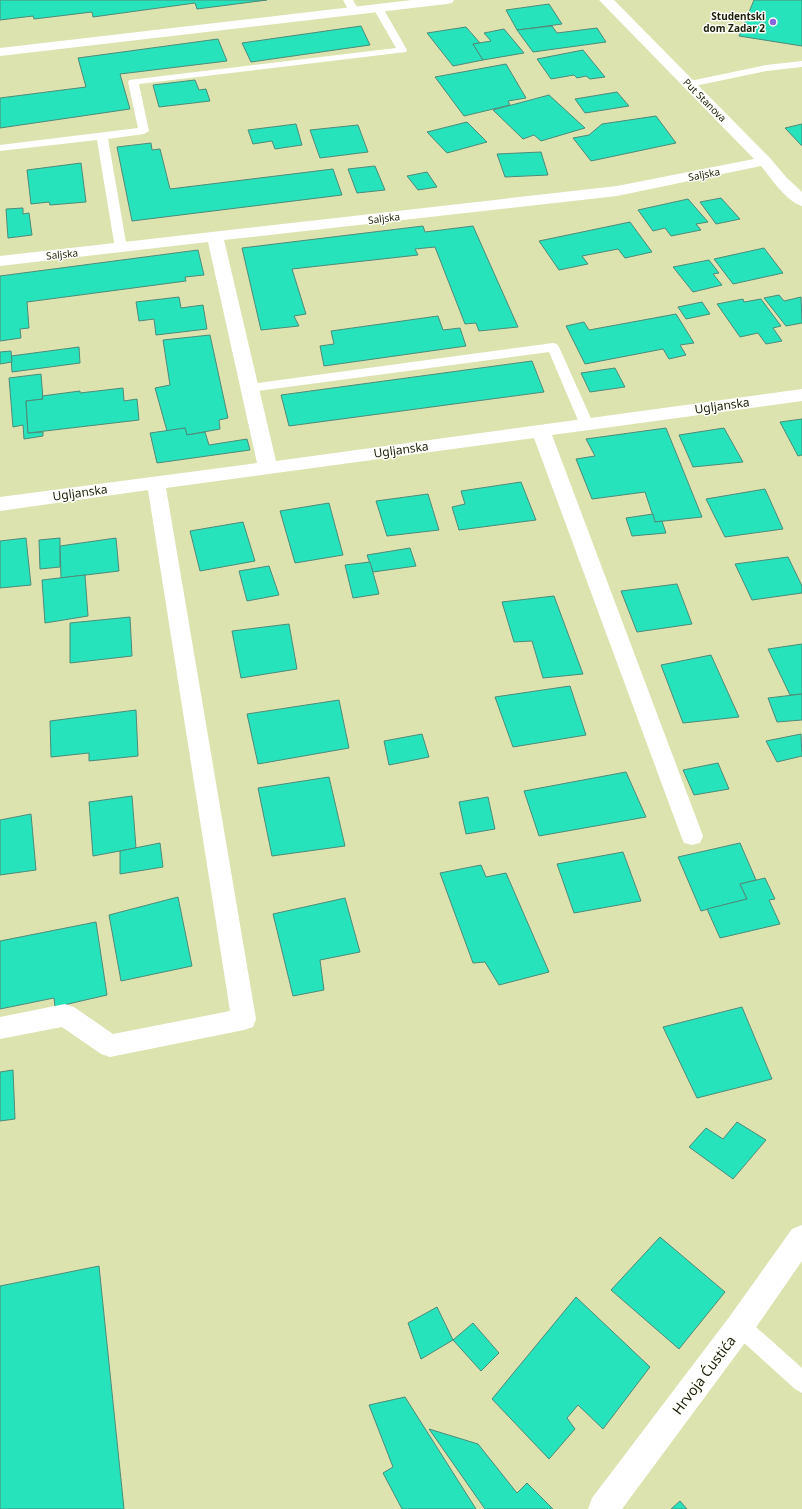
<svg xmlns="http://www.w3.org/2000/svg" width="802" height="1509" font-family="'Noto Sans',sans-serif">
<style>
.building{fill:#26e3bc;stroke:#4e8b7a}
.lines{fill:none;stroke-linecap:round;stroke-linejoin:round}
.service{fill:#fff;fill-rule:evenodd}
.minor{fill:#fff;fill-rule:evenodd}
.poi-dot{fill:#8864df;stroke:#fefff9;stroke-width:1.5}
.labels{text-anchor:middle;stroke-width:3;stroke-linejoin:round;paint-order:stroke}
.far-poi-label{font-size:10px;font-weight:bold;fill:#1e200c;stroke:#fefff9;text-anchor:end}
.far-street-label{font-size:10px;fill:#1e200c;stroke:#fefff9}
.street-label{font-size:12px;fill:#1e200c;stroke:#fefff9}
.near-street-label{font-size:14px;fill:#1e200c;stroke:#fefff9}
</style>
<rect width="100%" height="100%" fill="#dce3ae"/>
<g class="building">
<polygon points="0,0 267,0 197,9 195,3 93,17 92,12 34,19 33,16 0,20"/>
<polygon points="754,0 802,0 802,46 739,36"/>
<polygon points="549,4 562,24 517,30 506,10"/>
<polygon points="361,26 370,45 251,62 242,43"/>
<polygon points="552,26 557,33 597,28 606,42 533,52 517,30"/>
<polygon points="466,27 480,43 473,44 483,60 453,66 427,33"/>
<polygon points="504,29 524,53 483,60 473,44 491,41 484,33"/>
<polygon points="218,39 227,61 120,74 130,109 0,128 0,98 86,87 78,58"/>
<polygon points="583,50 605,77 590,79 586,76 577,78 574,75 551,79 537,59"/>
<polygon points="506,64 526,98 508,101 510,105 464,116 435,77"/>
<polygon points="195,80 199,90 206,89 210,101 159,107 153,85"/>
<polygon points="617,92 629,106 585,113 575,99"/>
<polygon points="549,95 585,128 541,141 534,135 523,139 493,110"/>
<polygon points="656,116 676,143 591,161 573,138 589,135 602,124"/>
<polygon points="467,122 487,142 447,153 427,132"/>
<polygon points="296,124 302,145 275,149 272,141 253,144 248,130"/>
<polygon points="802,124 802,146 785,128"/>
<polygon points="358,125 368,152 320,158 310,130"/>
<polygon points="151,143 152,150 160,149 170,189 333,169 342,195 132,221 117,147"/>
<polygon points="541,152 548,175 505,177 497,154"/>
<polygon points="81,163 86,202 50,205 49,202 31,204 27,170"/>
<polygon points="375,166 385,190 357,193 348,169"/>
<polygon points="427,172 437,187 418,190 407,176"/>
<polygon points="721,198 740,219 716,224 700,202"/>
<polygon points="688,199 708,222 696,224 701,230 671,236 665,228 653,231 638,210"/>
<polygon points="23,208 23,214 29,213 32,235 8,238 6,209"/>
<polygon points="630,222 652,252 625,258 618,249 582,256 588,264 559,270 539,241"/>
<polygon points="423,226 425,232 473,226 518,327 479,331 476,323 465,324 435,247 415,249 418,255 292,269 306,314 294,316 299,326 261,330 242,248"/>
<polygon points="764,248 783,273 733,284 714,259"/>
<polygon points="198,250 204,275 185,277 186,281 27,302 29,328 20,329 21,338 0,341 0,276"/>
<polygon points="709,260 719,273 713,274 722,285 693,292 673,267"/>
<polygon points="779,295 784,301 801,297 802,323 786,326 764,298"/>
<polygon points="179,297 181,308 203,305 207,329 156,335 154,319 139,321 136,302"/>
<polygon points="743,299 744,302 761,299 781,326 773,328 782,341 766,344 758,333 740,337 717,304"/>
<polygon points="702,302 710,314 686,319 678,307"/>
<polygon points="676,314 694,343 680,345 686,355 669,359 663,349 585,364 566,326 584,322 589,330"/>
<polygon points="438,316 443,330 460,328 466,346 324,366 320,346 334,344 331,331"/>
<polygon points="210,335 228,418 219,420 220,429 187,435 185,428 167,431 155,388 170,385 163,340"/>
<polygon points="79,347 80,363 12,372 11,356"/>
<polygon points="11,351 12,362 0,364 0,352"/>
<polygon points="532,361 544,392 289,426 281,395"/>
<polygon points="615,368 625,387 590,392 581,373"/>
<polygon points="41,374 43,399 26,401 28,433 43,432 43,436 24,439 23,425 13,427 9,378"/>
<polygon points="123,388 124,401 137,399 139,420 28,433 26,401 43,399 42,396 80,391 80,393"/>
<polygon points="802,419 802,455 798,456 780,422"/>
<polygon points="185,428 187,435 205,432 209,445 247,439 250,450 157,463 150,433"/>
<polygon points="666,428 702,517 655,522 645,492 592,499 576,459 595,456 586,439"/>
<polygon points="724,428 743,462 693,467 679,435"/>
<polygon points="521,482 536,520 459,530 452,507 465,504 461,491"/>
<polygon points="765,489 783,529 725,537 706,499"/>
<polygon points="428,494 439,530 387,536 376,501"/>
<polygon points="329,503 343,555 295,563 280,511"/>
<polygon points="653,514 655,522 662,521 666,533 632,536 626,518"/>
<polygon points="243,522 255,561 200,571 190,531"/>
<polygon points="26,538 31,585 0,588 0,541"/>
<polygon points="60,538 60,567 40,569 39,540"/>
<polygon points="116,538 119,571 61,578 60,546"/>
<polygon points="410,548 416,566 373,572 367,555"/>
<polygon points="788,557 802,586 802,593 752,600 735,564"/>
<polygon points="370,562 379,594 353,598 345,565"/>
<polygon points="269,566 279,595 247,601 239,571"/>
<polygon points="85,575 88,616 45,623 42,580"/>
<polygon points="677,584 692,624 637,632 621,591"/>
<polygon points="554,596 583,674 543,678 532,641 514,642 502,602"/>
<polygon points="130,617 132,656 70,663 70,623"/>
<polygon points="289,624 297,669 241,678 232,631"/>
<polygon points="802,644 802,694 790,695 768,649"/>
<polygon points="711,655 739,717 683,723 661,665"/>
<polygon points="570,686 586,735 513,747 495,697"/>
<polygon points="802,694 802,720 777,722 768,698"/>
<polygon points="339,700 349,748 258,764 247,714"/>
<polygon points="136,710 138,756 89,761 89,753 51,757 50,721"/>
<polygon points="422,734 429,757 389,765 384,741"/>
<polygon points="801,734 802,756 777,762 766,741"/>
<polygon points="718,763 729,789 694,795 683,770"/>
<polygon points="626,772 646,817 539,836 524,791"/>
<polygon points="329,777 345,846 272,856 258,788"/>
<polygon points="132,796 136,848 93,856 89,802"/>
<polygon points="488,797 495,829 466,834 459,802"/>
<polygon points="31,814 36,870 0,875 0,820"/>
<polygon points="160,843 163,867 120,874 120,851"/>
<polygon points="740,843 756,880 740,884 747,899 701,911 678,857"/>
<polygon points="623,852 641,901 574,913 557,864"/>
<polygon points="481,865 486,877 506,873 549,972 499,985 485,962 473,963 440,873"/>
<polygon points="765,878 775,899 769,900 780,924 720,938 707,909 747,899 740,884"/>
<polygon points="178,897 192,966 121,981 109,915"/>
<polygon points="345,898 360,952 320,960 324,990 293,996 273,914"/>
<polygon points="96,922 107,995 55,1007 54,998 0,1009 0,941"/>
<polygon points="742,1007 772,1079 697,1098 663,1027"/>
<polygon points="13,1070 15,1119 0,1121 0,1072"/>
<polygon points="737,1122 766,1140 733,1179 689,1147 706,1128 723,1139"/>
<polygon points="660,1237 725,1292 679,1349 611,1290"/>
<polygon points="99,1266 124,1509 0,1509 0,1286"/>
<polygon points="576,1297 650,1367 603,1429 578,1405 567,1418 575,1429 549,1459 492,1399"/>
<polygon points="437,1307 453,1340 421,1359 408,1323"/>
<polygon points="473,1323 499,1353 481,1371 453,1340"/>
<polygon points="405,1397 476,1509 402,1509 383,1473 393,1467 369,1405"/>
<polygon points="429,1429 478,1444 517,1493 527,1483 553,1509 485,1509"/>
<polygon points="680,1501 687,1509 671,1509"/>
</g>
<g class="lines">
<g class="service">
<polygon points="343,0 353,0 359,11 358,13 350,13"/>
<polygon points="378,5 383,8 407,50 406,52 139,84 149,131 144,134 108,139 127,248 125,251 117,251 115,248 97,140 0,151 0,145 138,128 128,82 129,80 396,48 373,8"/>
<polygon points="802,61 802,67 766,71 690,87 685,84 690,81 766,65"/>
<polygon points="553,343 557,344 559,347 594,425 592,428 587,429 582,428 580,425 549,352 250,392 245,391 243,388 245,385 250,384"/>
<polygon points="740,1316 747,1319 802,1368 802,1393 795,1389 733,1333 730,1326 733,1319"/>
</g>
<g class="minor">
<polygon points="412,0 454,0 452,3 447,4 0,56 0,48"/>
<path d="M599 0H614L770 158 787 178 802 192V206C787 202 771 178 761 166L617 196 224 240 276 461 802 389V401L552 435 703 836 700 843 692 845 684 843 681 836 534 438 166 488 256 1019 253 1027 244 1030 110 1057 101 1054 62 1027 0 1039V1017L65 1004 74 1007 113 1034 230 1011 148 490 0 511V497L257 463 208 242 0 266V256L617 186 754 159Z"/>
<polygon points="802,1225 802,1261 750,1336 622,1509 588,1509 592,1498 730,1316 792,1229"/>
</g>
</g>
<circle class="poi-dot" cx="773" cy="22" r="4"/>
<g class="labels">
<g class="far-poi-label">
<text x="765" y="20">Studentski<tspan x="765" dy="12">dom Zadar 2</tspan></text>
</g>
<g class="far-street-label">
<text transform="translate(705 100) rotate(45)" y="4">Put Stanova</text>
<text transform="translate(704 174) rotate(-11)" y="4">Saljska</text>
<text transform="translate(384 218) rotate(-7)" y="4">Saljska</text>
<text transform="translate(62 254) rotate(-6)" y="4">Saljska</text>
</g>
<g class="street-label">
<text transform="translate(722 406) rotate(-8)" y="4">Ugljanska</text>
<text transform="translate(401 450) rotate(-8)" y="4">Ugljanska</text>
<text transform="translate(80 493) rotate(-8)" y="4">Ugljanska</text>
</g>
<g class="near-street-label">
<text transform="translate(704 1375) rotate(-53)" y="5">Hrvoja Ćustića</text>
</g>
</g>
</svg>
